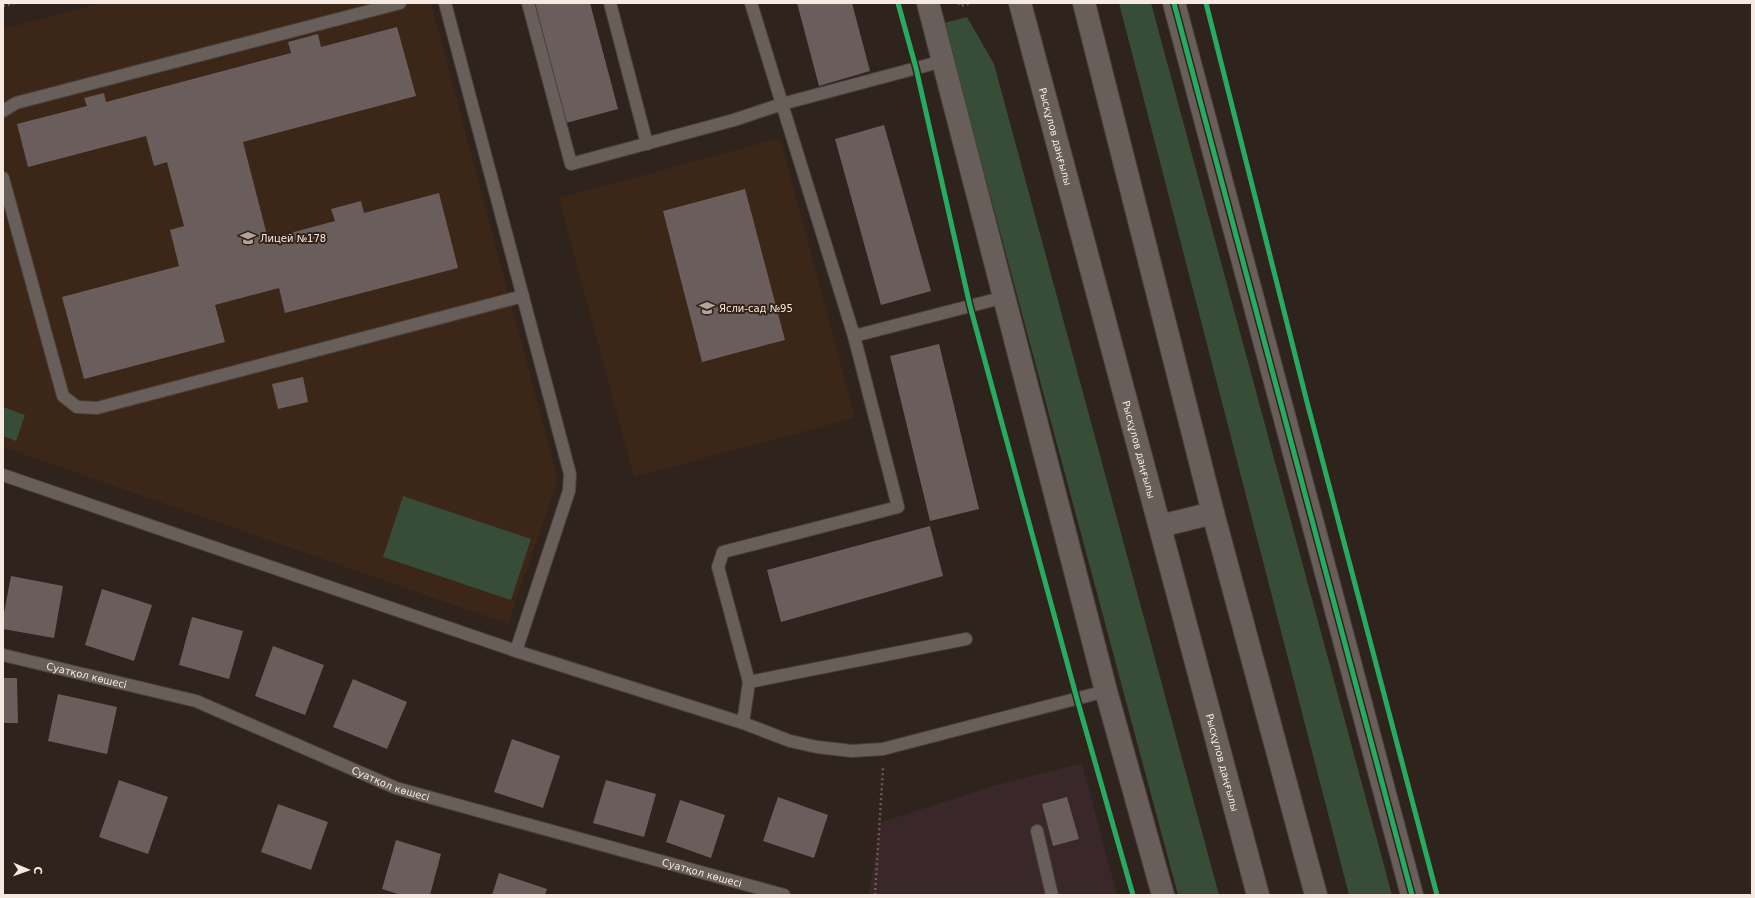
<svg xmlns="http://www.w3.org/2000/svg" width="1755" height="898" font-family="'DejaVu Sans',sans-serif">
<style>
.built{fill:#3c2617}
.industrial{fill:#39272a}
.green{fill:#374d38}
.building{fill:#6a5e5d}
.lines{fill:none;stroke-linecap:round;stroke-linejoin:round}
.service-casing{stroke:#4a413c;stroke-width:14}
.minor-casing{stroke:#4a413c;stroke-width:24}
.tertiary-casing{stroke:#4a413c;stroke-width:24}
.secondary-casing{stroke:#4a413c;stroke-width:24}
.path{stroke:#645d58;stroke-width:2.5;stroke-dasharray:2 3;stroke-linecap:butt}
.service{stroke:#685f5b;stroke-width:12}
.minor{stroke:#685f5b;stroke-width:22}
.tertiary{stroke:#685f5b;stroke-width:22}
.secondary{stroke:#685f5b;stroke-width:22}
.cycleway-casing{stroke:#352216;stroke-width:8}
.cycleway{stroke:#26ab63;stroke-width:5}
.labels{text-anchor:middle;stroke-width:4;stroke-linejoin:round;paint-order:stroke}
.street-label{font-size:10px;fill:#f6e9e1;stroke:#352216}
.poi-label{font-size:10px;fill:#f6e9e1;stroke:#352216;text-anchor:start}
</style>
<rect width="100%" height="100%" fill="#2e231d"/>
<g class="built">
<polygon points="102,3 431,3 558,480 508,624 3,447 3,29"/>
<polygon points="780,138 855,418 634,477 559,198"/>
</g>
<polygon class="industrial" points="1082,763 1117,895 869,895 881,822 993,786"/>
<g class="green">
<polygon points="1119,3 1151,3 1392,895 1349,895"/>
<polygon points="967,17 994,64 1219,895 1178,895 944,23"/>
<polygon points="3,407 25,415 16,441 3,436"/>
<polygon points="403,496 531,539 511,600 383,557"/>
</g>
<g class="building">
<polygon points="535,3 590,3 618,109 566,123"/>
<polygon points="797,3 852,3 870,71 819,86"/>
<polygon points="397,27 416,96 243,142 268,239 335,221 331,209 361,201 364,213 439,193 458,268 285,313 279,288 215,305 225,342 84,379 62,297 179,266 170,230 184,226 167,162 154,166 146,136 28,167 17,124 87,106 84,98 104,93 106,102 291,53 288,42 318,34 321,47"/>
<polygon points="884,125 931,291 881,305 835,139"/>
<polygon points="745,189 785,340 702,362 663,211"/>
<polygon points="939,344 979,509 930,521 890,356"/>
<polygon points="303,377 308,402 278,409 272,384"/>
<polygon points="930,526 943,576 781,622 767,570"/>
<polygon points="11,576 63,586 54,638 3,629 3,618"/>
<polygon points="102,589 152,605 134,661 85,645"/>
<polygon points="192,617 243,631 229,679 179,665"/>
<polygon points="273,646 324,665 305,715 255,696"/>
<polygon points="3,678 17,678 18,723 3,723"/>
<polygon points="353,679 407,702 387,749 333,727"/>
<polygon points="58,694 117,707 107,754 48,741"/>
<polygon points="512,739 560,756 543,808 494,792"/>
<polygon points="119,780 168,797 148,854 99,837"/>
<polygon points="606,780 656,794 644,837 593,823"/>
<polygon points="778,797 828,815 814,858 763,841"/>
<polygon points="1067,797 1079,839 1053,846 1042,804"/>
<polygon points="680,800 725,815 711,858 666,842"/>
<polygon points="278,804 328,822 311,870 261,852"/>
<polygon points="396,840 441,854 430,895 401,895 382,889"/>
<polygon points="499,873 547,889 545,895 492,895"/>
</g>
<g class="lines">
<defs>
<g id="service">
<polyline points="445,3 570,474 569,491 516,651"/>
<polyline points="528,3 571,164 734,120 782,104 751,3"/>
<polyline points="610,3 647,144"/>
<polyline points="943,61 782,104 854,336 1005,297"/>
<polyline points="3,111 16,103 400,3"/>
<polyline points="3,178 63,396 77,407 97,408 116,403 523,296"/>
<polyline points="3,475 516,651 743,723 790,741 817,747 852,751 883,749 1106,691"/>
<path id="s1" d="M3 655 196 701 396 788 784 895"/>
<polyline points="749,682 966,639"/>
<polyline points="743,723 749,682 718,567 723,552 898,507 854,336"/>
<polyline points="1037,831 1052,895"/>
</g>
<polyline id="minor" points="1174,3 1412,895"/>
<polyline id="tertiary" points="928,3 1106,691 1163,895"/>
<g id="secondary">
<path id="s2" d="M1020 3 1258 895"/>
<polyline points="1084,3 1213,513 1316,895"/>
<polyline points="1160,526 1213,513"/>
</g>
</defs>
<use href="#service" class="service-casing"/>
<use href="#minor" class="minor-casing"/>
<use href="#tertiary" class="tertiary-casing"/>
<use href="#secondary" class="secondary-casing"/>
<g class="path">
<polyline points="959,3 960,6 972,3"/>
<polyline points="3,6 15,3"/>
<polyline points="875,895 883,768"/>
</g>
<use href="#service" class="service"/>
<use href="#minor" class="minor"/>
<use href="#tertiary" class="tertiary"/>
<use href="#secondary" class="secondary"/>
<defs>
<g id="cycleway">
<polyline points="898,3 916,68 970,306 1077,699 1133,895"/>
<polyline points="1174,3 1412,895"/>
<polyline points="1206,3 1307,402 1437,895"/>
</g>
</defs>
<use href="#cycleway" class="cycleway-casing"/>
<use href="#cycleway" class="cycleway"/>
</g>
<defs>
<symbol id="school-bare" viewBox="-9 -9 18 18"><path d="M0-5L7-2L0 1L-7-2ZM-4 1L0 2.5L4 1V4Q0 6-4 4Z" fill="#b0a49c" stroke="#352216" stroke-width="2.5" paint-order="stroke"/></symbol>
</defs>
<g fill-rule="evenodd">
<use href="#school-bare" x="237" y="227" width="22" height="22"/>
<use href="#school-bare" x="696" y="297" width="22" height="22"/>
</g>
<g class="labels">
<g class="street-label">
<text dy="4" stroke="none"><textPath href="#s2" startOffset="138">Рысқұлов даңғылы</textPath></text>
<text dy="4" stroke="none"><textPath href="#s2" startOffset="462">Рысқұлов даңғылы</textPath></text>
<text dy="4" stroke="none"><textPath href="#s1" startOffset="86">Суатқол көшесі</textPath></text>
<text dy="4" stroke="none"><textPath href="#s2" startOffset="786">Рысқұлов даңғылы</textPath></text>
<text dy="4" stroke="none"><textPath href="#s1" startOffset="410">Суатқол көшесі</textPath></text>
<text dy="4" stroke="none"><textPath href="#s1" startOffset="734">Суатқол көшесі</textPath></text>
</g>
<g class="poi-label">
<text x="260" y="242">Лицей №178</text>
<text x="719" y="312">Ясли-сад №95</text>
</g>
</g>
<rect width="1755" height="898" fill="none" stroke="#f6e9e1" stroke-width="8"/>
<g transform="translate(28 870) rotate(92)" stroke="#352216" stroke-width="3" paint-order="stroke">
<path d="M0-3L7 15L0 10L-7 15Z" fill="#f6e9e1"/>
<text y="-6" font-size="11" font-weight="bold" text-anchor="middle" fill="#f6e9e1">С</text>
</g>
</svg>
